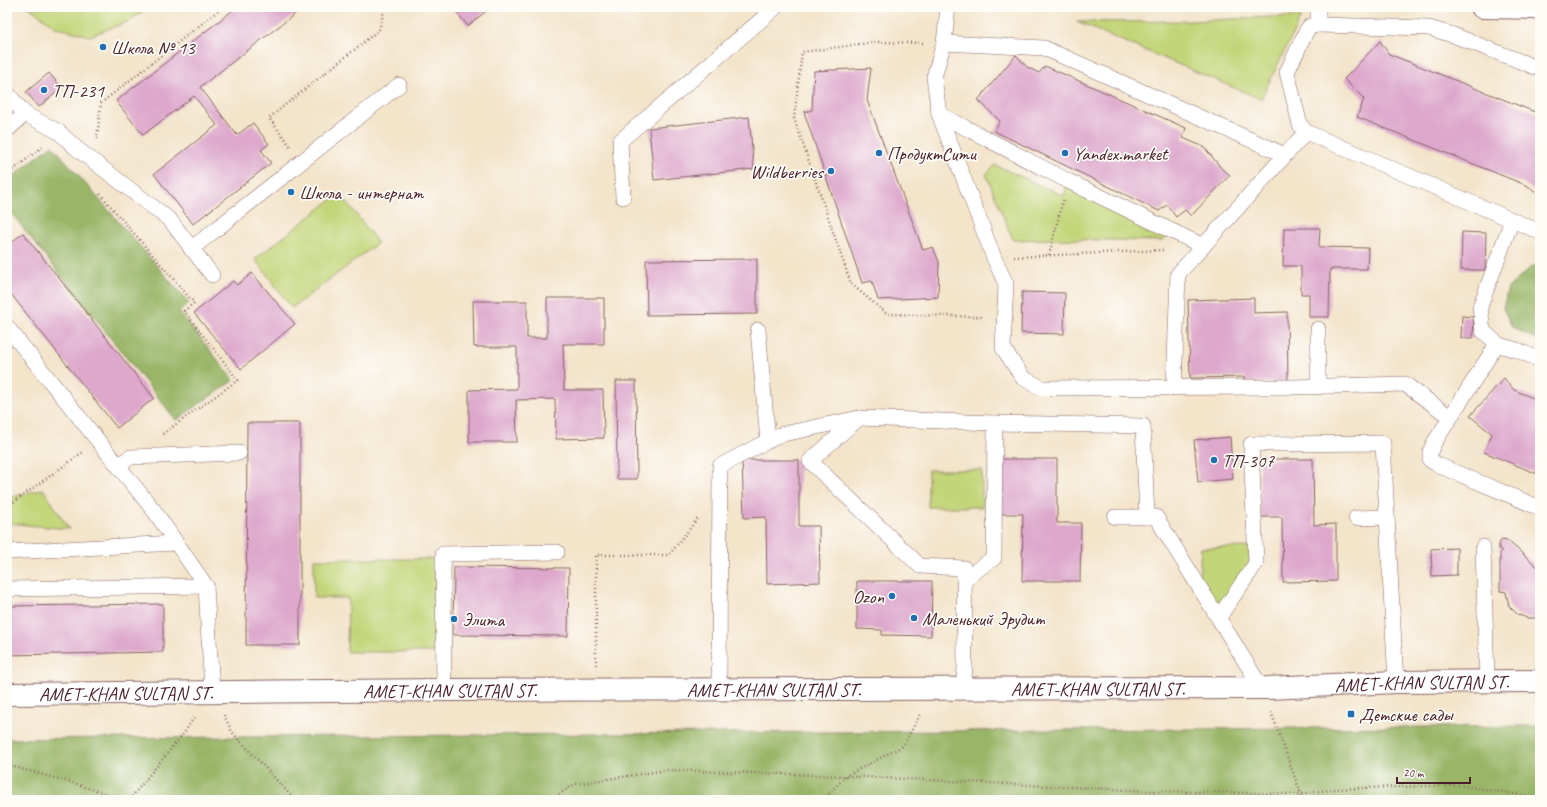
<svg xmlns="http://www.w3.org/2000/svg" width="1547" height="807" font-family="Caveat,sans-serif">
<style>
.green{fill:#c2d578;stroke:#867a52}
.forest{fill:#99b668;stroke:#726a4a}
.building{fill:#dda8cc}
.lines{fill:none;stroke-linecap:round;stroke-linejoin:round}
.lane-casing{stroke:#856463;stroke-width:16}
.street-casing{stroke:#856463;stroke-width:24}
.secondary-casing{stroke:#856463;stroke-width:24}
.path{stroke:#856463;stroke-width:2.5;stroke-dasharray:1 3;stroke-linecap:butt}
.lane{stroke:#fff;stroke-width:15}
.street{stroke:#fff;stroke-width:22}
.secondary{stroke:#fff;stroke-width:22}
.poi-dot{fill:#1f6fb2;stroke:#fdfcf7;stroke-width:1.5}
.labels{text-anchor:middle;stroke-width:3.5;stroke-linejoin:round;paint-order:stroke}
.poi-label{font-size:19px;fill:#4a1f2b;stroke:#fdfcf7;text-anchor:start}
.street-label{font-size:19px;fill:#4a1f2b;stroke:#fdfcf7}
</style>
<rect width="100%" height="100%" fill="#fdfcf7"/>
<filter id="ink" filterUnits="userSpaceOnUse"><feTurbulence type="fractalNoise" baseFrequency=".025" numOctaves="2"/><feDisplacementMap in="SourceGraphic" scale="8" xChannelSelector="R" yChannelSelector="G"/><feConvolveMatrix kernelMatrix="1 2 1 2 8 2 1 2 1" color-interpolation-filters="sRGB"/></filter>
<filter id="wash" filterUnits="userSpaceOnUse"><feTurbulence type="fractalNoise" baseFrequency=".012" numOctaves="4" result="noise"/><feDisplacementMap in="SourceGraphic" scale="16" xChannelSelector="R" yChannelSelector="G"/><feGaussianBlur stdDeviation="0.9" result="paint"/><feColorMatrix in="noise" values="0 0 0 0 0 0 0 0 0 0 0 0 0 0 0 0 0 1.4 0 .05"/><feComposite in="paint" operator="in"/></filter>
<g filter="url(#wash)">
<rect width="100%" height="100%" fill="#f3e4ca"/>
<g class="green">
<polygon points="29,7 149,7 127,22 90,36 55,27"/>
<polygon points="1271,17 1301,17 1261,99 1077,22 1192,21"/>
<polygon points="995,165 1064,196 1068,181 1172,231 1163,241 1053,239 1013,240 986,174"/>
<polygon points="340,193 378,243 292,308 255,259"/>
<rect x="928" y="470" width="54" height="37"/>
<polygon points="43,489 69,529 7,523 7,498"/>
<polygon points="1249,547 1250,562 1219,609 1199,578 1201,548"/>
<polygon points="314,559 435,559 435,652 347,652 348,598 314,598"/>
</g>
<g class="forest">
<polygon points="52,145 189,303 179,312 234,380 176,420 7,208 7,181"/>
<polygon points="1540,265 1540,341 1512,327 1503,308 1508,288 1531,267"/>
<polygon points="1540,726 1540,800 7,800 7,739"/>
</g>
<g id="blocks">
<g class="building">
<polygon points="237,7 304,7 200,87 237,135 253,123 269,144 261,150 271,163 193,224 154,174 217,125 194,96 143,135 116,101"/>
<polygon points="452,7 491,7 468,26"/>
<polygon points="1380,41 1389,54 1540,114 1540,193 1537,193 1528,186 1357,117 1364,99 1344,79"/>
<polygon points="1016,55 1027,67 1039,73 1045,66 1186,128 1183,138 1204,147 1222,169 1230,175 1191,216 1185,210 1176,217 1167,205 1159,211 994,131 1000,121 978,100"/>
<polygon points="871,68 867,100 923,250 933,247 939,262 938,297 878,300 872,281 862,283 804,112 812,110 814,71"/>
<polygon points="49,73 62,88 39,107 26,92"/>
<polygon points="749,117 754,169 654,180 649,128"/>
<polygon points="1284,228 1320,228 1319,247 1368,248 1367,269 1330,269 1329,317 1309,317 1309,294 1301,294 1301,266 1283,266"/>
<polygon points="1462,232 1486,233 1485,270 1461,270"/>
<polygon points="23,233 154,398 117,428 7,289 7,246"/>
<polygon points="757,259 757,314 647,315 646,260"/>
<polygon points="252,273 295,324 241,369 194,313 233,281 237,285"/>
<polygon points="1022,292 1065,293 1064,334 1021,333"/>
<polygon points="547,298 604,298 604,344 563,344 564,390 603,390 604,438 556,439 555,399 516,400 517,442 469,442 469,390 517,389 517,347 474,347 473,301 527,301 527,338 547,338"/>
<polygon points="1254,298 1254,313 1287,312 1288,382 1245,383 1245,377 1190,378 1188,300"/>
<polygon points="1462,316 1474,317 1473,338 1461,338"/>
<polygon points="1504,378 1514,390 1540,401 1540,475 1484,452 1492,434 1470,416"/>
<polygon points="616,381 636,381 637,479 617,479"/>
<polygon points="247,423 300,423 300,645 246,645"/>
<polygon points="1230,437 1233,479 1198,482 1194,440"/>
<polygon points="1001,459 1057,459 1057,523 1081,523 1080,581 1022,581 1023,514 1001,514"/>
<polygon points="1259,459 1313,459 1314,525 1336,524 1336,581 1283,582 1282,517 1260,517"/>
<polygon points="742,460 799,460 799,526 819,526 820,582 767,584 766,517 744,518"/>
<polygon points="1502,539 1507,540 1540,569 1540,618 1527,618 1517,614 1509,606 1506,592 1500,591 1500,553 1502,551 1499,549 1499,544"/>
<polygon points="1457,548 1457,575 1432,576 1431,549"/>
<polygon points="454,567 569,568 568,636 453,635"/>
<polygon points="857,581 932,581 931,636 882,635 882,630 857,629"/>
<polygon points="163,604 163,652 7,655 7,606"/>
</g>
</g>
</g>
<g filter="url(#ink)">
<use href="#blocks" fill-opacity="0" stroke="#856463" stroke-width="1"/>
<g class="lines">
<defs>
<g id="lane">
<polyline points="948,7 944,43 934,77 939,114 994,258 1006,284 1003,348 1023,378 1042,388 1293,387 1405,384 1450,417"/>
<polyline points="1318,7 1318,25 1429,28 1453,35 1540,69"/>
<polyline points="1318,25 1310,26 1307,30 1287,72 1300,125 1306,132 1512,220"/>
<polyline points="944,43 1044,48 1285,155"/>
<polyline points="7,93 25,114 7,130"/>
<polyline points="25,114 59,132 76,148 170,220 212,275"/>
<polyline points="939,114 1068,181 1203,246"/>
<polyline points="623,197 620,141 776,7"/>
<polyline points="191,249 399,85"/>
<polyline points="7,327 155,512 206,586 212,692"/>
<polyline points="758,330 768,441"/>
<polyline points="1499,345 1483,331 1480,307 1512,220 1540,232"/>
<polyline points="1540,360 1517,350 1499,345 1495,347 1434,443 1430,452 1430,460 1438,465 1540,508"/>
<polyline points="1318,387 1318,329"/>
<polyline points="1174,388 1178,274 1306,132"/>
<polyline points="859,418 995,423"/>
<polyline points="118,465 131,457 239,453"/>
<polyline points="1115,517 1156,517 1261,687"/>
<polyline points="1356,518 1387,517"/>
<polyline points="1483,547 1487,682"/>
<polyline points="7,552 176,543"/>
<polyline points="964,579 994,558 995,423 1143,426 1147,517"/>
<polyline points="7,589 206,586"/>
<polyline points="1219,617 1256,563 1251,444 1383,443 1396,682"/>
<polyline points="719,689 720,466 779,435 859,418 810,461 920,566 964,568 965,668 963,688"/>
<polyline points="444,690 443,554 557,552"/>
</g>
<polyline id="street" points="1482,7 1540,8"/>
<g id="secondary">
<path id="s1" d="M7 694 444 690 1268 688 1396 682 1540 681"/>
</g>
</defs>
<use href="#lane" class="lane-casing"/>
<use href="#street" class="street-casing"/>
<use href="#secondary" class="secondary-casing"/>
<g class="path">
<polyline points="1268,9 1297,10"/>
<polyline points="923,43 876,42 802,52 794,118 851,284 887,314 984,317"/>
<polyline points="97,139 101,103 223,7"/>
<polyline points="290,146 269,118 379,30 385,7"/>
<polyline points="7,175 42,147"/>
<polyline points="100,194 194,303 184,311 238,380 161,435"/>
<polyline points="1049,255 1063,200"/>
<polyline points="1014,257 1163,250"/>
<polyline points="7,507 83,452"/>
<polyline points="596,665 596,555 669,555 699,517"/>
<polyline points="1271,712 1303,800"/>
<polyline points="224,715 232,732 295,800"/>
<polyline points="7,765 73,783 125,800"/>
<polyline points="129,800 184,733 195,716"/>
<polyline points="237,800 271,796 308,800"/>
<polyline points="528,800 553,798 575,784 667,770 846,776 1151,791 1300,794 1335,789 1459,785 1540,798"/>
<polyline points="823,800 846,776 903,746 921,713"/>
</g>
<use href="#lane" class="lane"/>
<use href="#street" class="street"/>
<use href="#secondary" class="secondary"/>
</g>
</g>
<g class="poi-dot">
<circle cx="103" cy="47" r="4"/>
<circle cx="44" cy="90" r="4"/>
<circle cx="879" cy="153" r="4"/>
<circle cx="1065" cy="153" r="4"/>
<circle cx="831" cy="171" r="4"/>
<circle cx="291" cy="192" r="4"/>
<circle cx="1214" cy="460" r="4"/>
<circle cx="892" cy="596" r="4"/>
<circle cx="914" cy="618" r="4"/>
<circle cx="454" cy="619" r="4"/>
<rect x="1347" y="710" width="8" height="8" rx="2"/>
</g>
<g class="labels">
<g class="poi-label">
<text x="111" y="54">Школа № 13</text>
<text x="52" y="97">ТП-231</text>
<text x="887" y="160">ПродуктСити</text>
<text x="1073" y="160">Yandex.market</text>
<text x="823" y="178" text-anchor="end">Wildberries</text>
<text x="299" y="199">Школа - интернат</text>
<text x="1222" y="467">ТП-307</text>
<text x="884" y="603" text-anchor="end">Ozon</text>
<text x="922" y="625">Маленький Эрудит</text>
<text x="462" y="626">Элита</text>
<text x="1359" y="721">Детские сады</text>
</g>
<g class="street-label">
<text dy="7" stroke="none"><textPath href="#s1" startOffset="1415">AMET-KHAN SULTAN ST.</textPath></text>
<text dy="7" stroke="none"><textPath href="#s1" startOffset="1091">AMET-KHAN SULTAN ST.</textPath></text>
<text dy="7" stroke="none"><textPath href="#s1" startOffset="767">AMET-KHAN SULTAN ST.</textPath></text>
<text dy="7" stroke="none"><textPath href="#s1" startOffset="443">AMET-KHAN SULTAN ST.</textPath></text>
<text dy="7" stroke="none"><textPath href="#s1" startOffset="119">AMET-KHAN SULTAN ST.</textPath></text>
</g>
</g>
<rect width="1547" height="807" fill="none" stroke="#fdfcf7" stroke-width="24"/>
<path d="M1397 777v6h73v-6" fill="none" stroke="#4a1f2b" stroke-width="2"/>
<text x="1403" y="777" font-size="12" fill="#4a1f2b" stroke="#fdfcf7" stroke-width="3" paint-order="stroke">20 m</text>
</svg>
